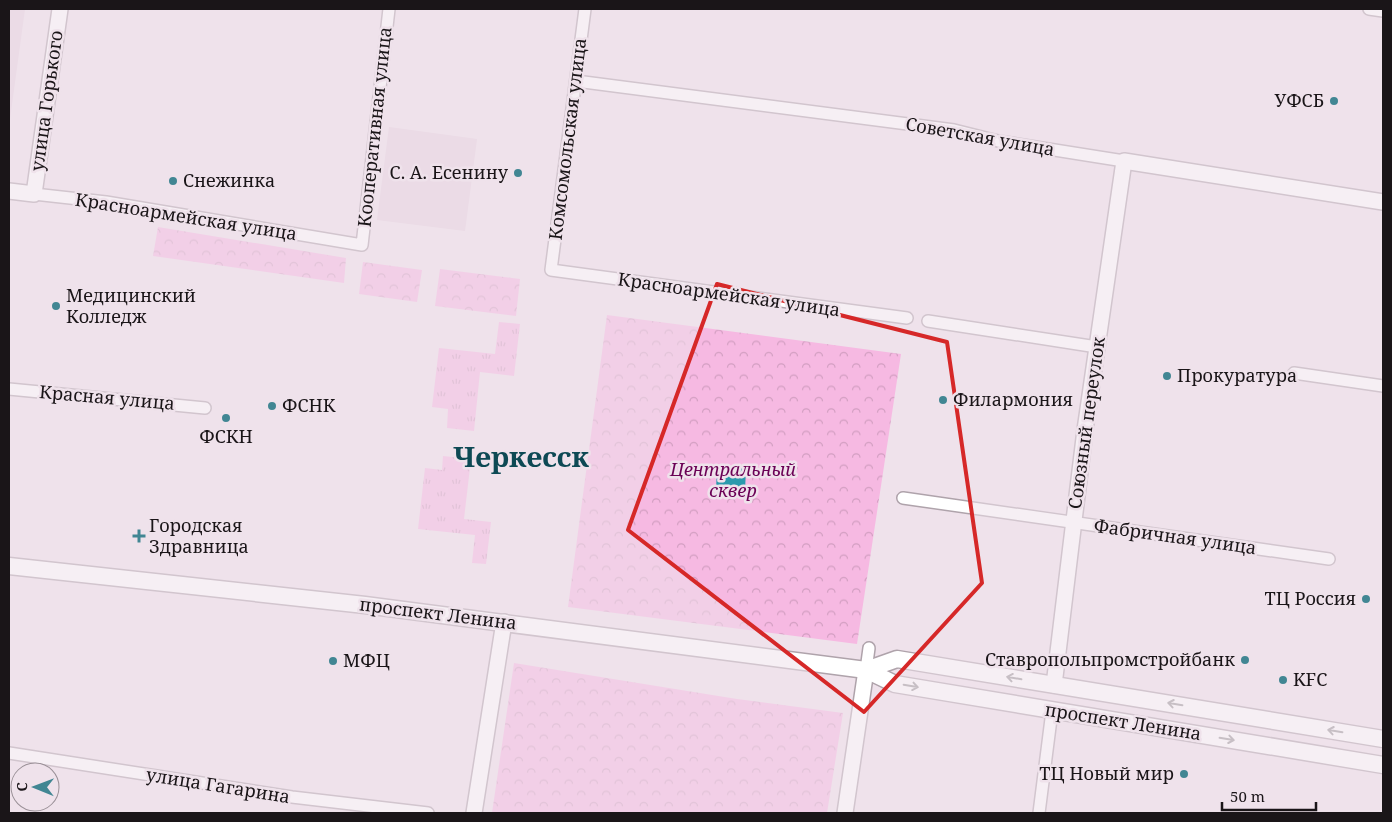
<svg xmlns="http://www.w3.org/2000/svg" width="1392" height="822" font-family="'Noto Serif',serif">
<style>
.built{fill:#e6d2df}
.grass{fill:url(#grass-tufts)}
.forest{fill:url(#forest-crowns)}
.water{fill:#2b9aad}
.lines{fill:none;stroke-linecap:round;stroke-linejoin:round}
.minor-casing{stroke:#afa3ab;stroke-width:14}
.tertiary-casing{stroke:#afa3ab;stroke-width:18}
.secondary-casing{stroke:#afa3ab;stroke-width:19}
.minor{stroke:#fff;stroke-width:11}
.tertiary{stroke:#fff;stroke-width:15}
.secondary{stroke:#fff;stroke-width:16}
.oneway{stroke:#989697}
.marked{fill:none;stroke:#d62828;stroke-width:4;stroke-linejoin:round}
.poi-dot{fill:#418693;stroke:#efe2eb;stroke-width:2}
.labels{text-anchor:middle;stroke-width:5;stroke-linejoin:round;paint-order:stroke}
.street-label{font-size:18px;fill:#1a1518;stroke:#efe2eb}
.poi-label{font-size:18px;fill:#1a1518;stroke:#efe2eb;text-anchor:start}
.park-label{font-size:18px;font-style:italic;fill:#6a0155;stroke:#efe2eb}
.town-label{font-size:28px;font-weight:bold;fill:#0d4954;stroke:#efe2eb}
</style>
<defs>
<pattern id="grass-tufts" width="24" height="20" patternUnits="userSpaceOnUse" patternTransform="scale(1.25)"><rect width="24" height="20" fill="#f6b9e2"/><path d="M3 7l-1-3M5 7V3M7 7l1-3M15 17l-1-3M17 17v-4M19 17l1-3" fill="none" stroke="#d29ec1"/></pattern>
<pattern id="forest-crowns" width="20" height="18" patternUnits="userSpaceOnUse" patternTransform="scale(1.25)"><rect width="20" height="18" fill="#f6b9e2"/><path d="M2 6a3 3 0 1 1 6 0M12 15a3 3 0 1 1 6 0" fill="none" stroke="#d29ec1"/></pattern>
</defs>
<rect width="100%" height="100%" fill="#efe2eb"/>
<g class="built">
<polygon points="9,9 25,9 9,126"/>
<polygon points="389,127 477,139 465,231 377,220"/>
</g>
<g class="grass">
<polygon points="499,322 520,324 514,376 480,372 474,431 447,428 448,409 432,407 439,348 495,354"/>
<polygon points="443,456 471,459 464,519 491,522 486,564 472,563 475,535 418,529 425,468 442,470"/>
</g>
<g class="forest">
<polygon points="158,227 346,258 344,283 153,256"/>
<polygon points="363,262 422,270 417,302 359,294"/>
<polygon points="440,269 520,279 516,316 435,306"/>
<polygon points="607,315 901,354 857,644 568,607"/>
<polygon points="514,663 737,699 843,713 827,813 492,813"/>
</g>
<polygon class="water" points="717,467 746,468 745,491 716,490"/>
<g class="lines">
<defs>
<g id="minor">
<polyline points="585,9 551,270 907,318"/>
<polyline points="1369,9 1383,11"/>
<polyline points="576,81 954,130 998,141 1124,161"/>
<polyline points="34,194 106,202 362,245 389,9"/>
<polyline points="928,321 1097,347"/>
<polyline points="1294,373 1383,386"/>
<polyline points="9,389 205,408"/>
<polyline points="903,498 1329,559"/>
<polyline points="866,670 869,648"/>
<polyline points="9,753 292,797 428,813"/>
<polyline points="1039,813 1052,711"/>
</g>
<g id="tertiary">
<polyline points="9,191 34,194 60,9"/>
<polyline points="1054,685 1085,430 1124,161 1383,202"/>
<polyline points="474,813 504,622"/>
<polyline points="845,813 866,670"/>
</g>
<g id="secondary">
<polyline points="9,566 365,605 866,670 895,684 1383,765"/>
<polyline points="866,670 897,659 1383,739"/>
</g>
</defs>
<use href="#minor" class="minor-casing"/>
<use href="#tertiary" class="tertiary-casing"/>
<use href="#secondary" class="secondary-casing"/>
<use href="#minor" class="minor"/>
<use href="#tertiary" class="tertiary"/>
<use href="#secondary" class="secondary"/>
</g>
<defs><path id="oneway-shaft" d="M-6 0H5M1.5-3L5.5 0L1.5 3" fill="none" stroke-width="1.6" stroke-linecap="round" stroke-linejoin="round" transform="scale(1.25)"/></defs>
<g class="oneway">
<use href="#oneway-shaft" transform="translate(1014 678) rotate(-170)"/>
<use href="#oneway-shaft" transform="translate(911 686) rotate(10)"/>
<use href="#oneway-shaft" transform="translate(1175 704) rotate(-171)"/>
<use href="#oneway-shaft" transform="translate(1335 731) rotate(-171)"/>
<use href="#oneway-shaft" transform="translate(1227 739) rotate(9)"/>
</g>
<path d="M0 0H1392V822H0ZM717 284 947 342 982 583 864 712 628 530Z" fill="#efe2eb" fill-opacity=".55" fill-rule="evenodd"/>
<path class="marked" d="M717 284 947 342 982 583 864 712 628 530Z"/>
<g class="poi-dot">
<circle cx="1334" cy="101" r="5"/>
<circle cx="518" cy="173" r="5"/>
<circle cx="173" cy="181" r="5"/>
<circle cx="56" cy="306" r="5"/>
<circle cx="1167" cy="376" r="5"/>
<circle cx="943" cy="400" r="5"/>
<circle cx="272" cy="406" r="5"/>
<circle cx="226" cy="418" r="5"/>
<path d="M136.5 528.5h5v5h5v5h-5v5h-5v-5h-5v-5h5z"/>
<circle cx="1366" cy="599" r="5"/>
<circle cx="1245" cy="660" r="5"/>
<circle cx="333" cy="661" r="5"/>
<circle cx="1283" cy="680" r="5"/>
<circle cx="1184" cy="774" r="5"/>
</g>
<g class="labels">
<g class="street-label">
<text transform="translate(47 101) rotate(-82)" y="6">улица Горького</text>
<text transform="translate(375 127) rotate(-84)" y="6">Кооперативная улица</text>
<text transform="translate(980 137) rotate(10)" y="6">Советская улица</text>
<text transform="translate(568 139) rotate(-83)" y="6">Комсомольская улица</text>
<text transform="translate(186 217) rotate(9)" y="6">Красноармейская улица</text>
<text transform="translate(729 295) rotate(8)" y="6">Красноармейская улица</text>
<text transform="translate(107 398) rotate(5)" y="6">Красная улица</text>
<text transform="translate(1087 423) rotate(-82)" y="6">Союзный переулок</text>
<text transform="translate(1175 537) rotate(8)" y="6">Фабричная улица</text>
<text transform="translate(438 614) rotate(7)" y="6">проспект Ленина</text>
<text transform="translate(1123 722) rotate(9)" y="6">проспект Ленина</text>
<text transform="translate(218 786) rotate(9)" y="6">улица Гагарина</text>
</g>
<g class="poi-label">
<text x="1324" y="107" text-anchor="end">УФСБ</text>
<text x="508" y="179" text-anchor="end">С. А. Есенину</text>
<text x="183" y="187">Снежинка</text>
<text x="66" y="302">Медицинский<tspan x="66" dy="21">Колледж</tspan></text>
<text x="1177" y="382">Прокуратура</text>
<text x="953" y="406">Филармония</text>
<text x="282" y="412">ФСНК</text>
<text x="226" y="443" text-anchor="middle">ФСКН</text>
<text x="149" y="532">Городская<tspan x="149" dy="21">Здравница</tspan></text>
<text x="1356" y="605" text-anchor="end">ТЦ Россия</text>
<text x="1235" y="666" text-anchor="end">Ставропольпромстройбанк</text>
<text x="343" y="667">МФЦ</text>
<text x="1293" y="686">KFC</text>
<text x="1174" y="780" text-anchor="end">ТЦ Новый мир</text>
</g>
<g class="park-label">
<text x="733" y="476">Центральный<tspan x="733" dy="21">сквер</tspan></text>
</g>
<g class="town-label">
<text x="521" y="467">Черкесск</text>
</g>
</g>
<rect width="1392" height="822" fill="none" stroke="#1a1518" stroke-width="20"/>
<g transform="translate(35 787) rotate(271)"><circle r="24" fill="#efe2eb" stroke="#9a9097"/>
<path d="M0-4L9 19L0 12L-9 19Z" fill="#418693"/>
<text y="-8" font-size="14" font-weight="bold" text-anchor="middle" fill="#1a1518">С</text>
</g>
<path d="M1222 802v8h94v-8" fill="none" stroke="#1a1518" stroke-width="2.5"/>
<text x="1230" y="802" font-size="15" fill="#1a1518" stroke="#efe2eb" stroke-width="4" paint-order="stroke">50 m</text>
</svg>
